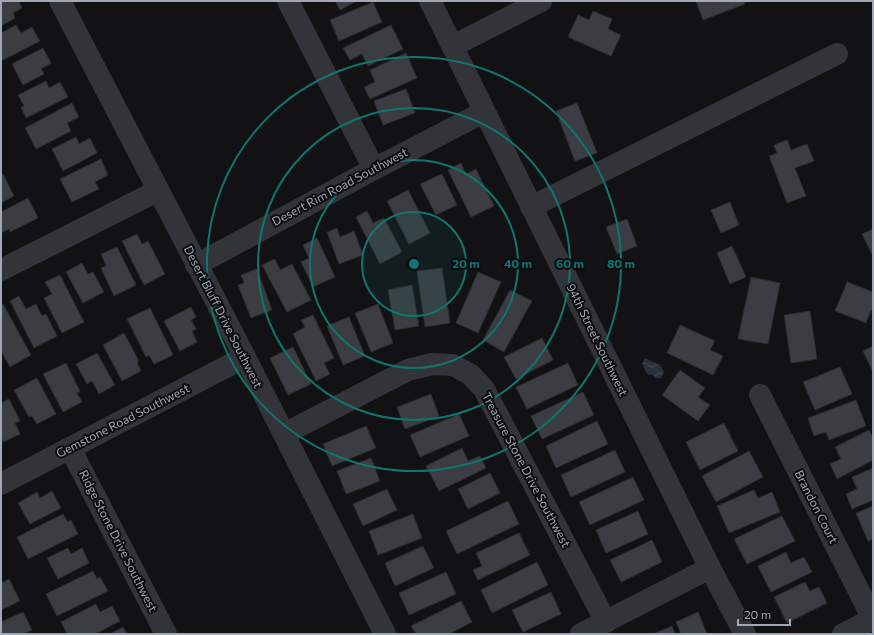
<svg xmlns="http://www.w3.org/2000/svg" width="874" height="635" font-family="Commissioner,sans-serif">
<style>
.water{fill:url(#water-waves)}
.building{fill:#3c3d42;stroke:#2c2c30}
.lines{fill:none;stroke-linecap:round;stroke-linejoin:round}
.minor{stroke:#333439;stroke-width:22}
.ring{fill:none;stroke:#0f766e;stroke-width:2}
.labels{text-anchor:middle;stroke-width:4;stroke-linejoin:round;paint-order:stroke}
.street-label{font-size:12px;fill:#a2a9b6;stroke:#0d0d0f}
.centre{fill:#0f766e;stroke:#0d0d0f;stroke-width:2}
.ring-label{font-size:12px;text-anchor:middle;font-weight:bold;fill:#0f766e;stroke:#0d0d0f;stroke-width:4;stroke-linejoin:round;paint-order:stroke}
</style>
<defs>
<pattern id="water-waves" width="16" height="10" patternUnits="userSpaceOnUse"><rect width="16" height="10" fill="#273239"/><path d="M0 5q4-4 8 0t8 0" fill="none" stroke="#434d53"/></pattern>
</defs>
<rect width="100%" height="100%" fill="#121214"/>
<polygon class="water" points="645,358 660,365 664,372 661,378 655,378 653,375 647,374 642,364"/>
<g class="building">
<polygon points="1,1 19,1 22,8 13,13 15,18 1,26"/>
<polygon points="335,1 357,1 340,10"/>
<polygon points="696,1 744,1 745,4 703,20"/>
<polygon points="373,2 382,22 339,41 330,20"/>
<polygon points="593,11 612,19 608,29 621,35 611,56 568,37 578,15 589,20"/>
<polygon points="16,25 21,33 32,27 40,41 1,61 1,33"/>
<polygon points="391,25 403,49 368,66 362,54 350,60 343,48"/>
<polygon points="43,48 51,63 41,69 44,74 23,85 12,64"/>
<polygon points="406,53 417,78 370,99 364,87 375,82 370,70"/>
<polygon points="46,81 49,88 60,82 68,97 26,118 21,107 24,106 18,95"/>
<polygon points="406,89 415,113 383,125 374,101"/>
<polygon points="72,103 79,117 67,123 71,131 36,149 25,128"/>
<polygon points="577,103 597,153 575,161 556,111"/>
<polygon points="76,137 79,144 90,138 97,153 63,171 52,149"/>
<polygon points="787,140 791,150 807,144 814,161 795,168 806,196 787,203 769,156 777,153 774,145"/>
<polygon points="101,159 108,175 95,182 99,189 72,202 60,179"/>
<polygon points="461,163 466,174 476,169 494,206 471,217 448,170"/>
<polygon points="3,174 14,196 1,203 1,175"/>
<polygon points="442,174 457,205 436,215 420,184"/>
<polygon points="408,190 430,233 409,244 387,201"/>
<polygon points="28,198 38,218 10,232 9,229 1,233 1,212"/>
<polygon points="730,202 739,225 721,233 711,210"/>
<polygon points="367,211 373,223 384,218 402,252 380,264 356,217"/>
<polygon points="627,219 637,246 617,254 606,227"/>
<polygon points="337,228 340,237 354,231 363,255 339,264 327,232"/>
<polygon points="873,229 873,256 862,234"/>
<polygon points="137,234 142,244 148,241 165,274 144,285 122,241"/>
<polygon points="317,238 335,277 313,287 301,262 309,258 303,245"/>
<polygon points="732,246 746,277 730,284 717,253"/>
<polygon points="117,247 136,285 114,296 101,268 106,266 101,254"/>
<polygon points="275,259 280,270 292,264 311,300 287,312 262,265"/>
<polygon points="82,263 88,274 93,272 104,292 83,303 66,272"/>
<polygon points="442,268 450,323 425,327 417,271"/>
<polygon points="257,269 272,310 251,318 238,285 244,283 241,275"/>
<polygon points="478,272 501,282 478,333 456,323"/>
<polygon points="60,275 84,322 62,333 44,298 52,294 45,282"/>
<polygon points="751,277 780,283 768,344 738,339"/>
<polygon points="847,282 873,292 873,311 871,310 866,323 835,311"/>
<polygon points="412,285 419,326 395,330 388,290"/>
<polygon points="510,290 532,301 504,352 483,340"/>
<polygon points="19,296 26,309 36,304 42,316 46,314 57,336 34,348 10,301"/>
<polygon points="3,304 31,355 10,367 1,351 1,305"/>
<polygon points="378,304 393,343 371,352 355,313"/>
<polygon points="191,307 196,317 191,320 196,329 192,331 197,342 180,351 164,321"/>
<polygon points="150,308 173,355 154,364 149,355 146,357 127,319"/>
<polygon points="810,311 817,359 791,363 784,315"/>
<polygon points="313,315 334,358 324,363 330,374 316,381 293,334 305,327 301,320"/>
<polygon points="349,317 365,356 343,365 327,326"/>
<polygon points="680,325 715,341 710,350 723,356 713,375 667,353"/>
<polygon points="124,333 139,361 137,363 141,371 122,381 103,345"/>
<polygon points="542,338 553,360 516,379 504,357"/>
<polygon points="873,346 873,372 863,351"/>
<polygon points="293,347 311,384 288,395 270,358"/>
<polygon points="97,353 115,385 99,394 92,381 87,384 76,364"/>
<polygon points="66,363 80,391 77,393 82,402 63,412 43,374"/>
<polygon points="568,363 578,385 527,409 516,387"/>
<polygon points="840,367 852,394 815,410 803,382"/>
<polygon points="680,370 705,388 698,397 710,405 698,421 662,395"/>
<polygon points="37,378 56,414 37,424 32,416 29,417 14,390"/>
<polygon points="583,392 594,415 542,439 531,416"/>
<polygon points="431,394 439,416 405,429 397,407"/>
<polygon points="9,399 20,421 15,423 20,434 3,442 1,437 1,403"/>
<polygon points="856,400 866,426 829,440 826,432 814,436 808,418"/>
<polygon points="459,414 469,436 420,457 410,435"/>
<polygon points="597,421 608,444 556,468 546,446"/>
<polygon points="724,423 738,451 700,470 686,442"/>
<polygon points="366,426 376,448 332,466 323,444"/>
<polygon points="869,430 873,438 873,460 837,479 830,464 841,459 835,447"/>
<polygon points="462,448 468,461 480,456 486,468 439,491 426,466"/>
<polygon points="615,450 625,472 571,497 561,475"/>
<polygon points="749,451 763,477 716,502 702,476"/>
<polygon points="371,458 380,481 346,494 337,471"/>
<polygon points="873,468 873,500 852,509 846,494 857,489 852,477"/>
<polygon points="490,473 500,493 468,509 458,489"/>
<polygon points="633,477 644,500 590,525 579,502"/>
<polygon points="387,489 397,510 363,526 353,504"/>
<polygon points="754,490 758,498 772,492 780,512 729,533 717,506"/>
<polygon points="52,491 61,508 30,524 18,503 37,492 40,498"/>
<polygon points="508,501 519,524 457,554 446,531"/>
<polygon points="873,506 873,539 868,541 856,513"/>
<polygon points="638,511 648,534 606,553 596,530"/>
<polygon points="63,514 68,522 71,520 78,534 28,559 17,537"/>
<polygon points="413,514 422,538 378,555 369,531"/>
<polygon points="782,516 795,541 747,564 734,539"/>
<polygon points="519,533 530,555 478,580 473,570 482,566 476,553"/>
<polygon points="652,540 662,562 621,582 610,560"/>
<polygon points="423,546 434,568 395,586 385,563"/>
<polygon points="68,548 71,554 82,548 89,563 58,579 47,558"/>
<polygon points="786,552 791,563 804,557 812,572 771,592 758,566"/>
<polygon points="537,562 548,585 492,613 481,590"/>
<polygon points="93,571 97,579 100,577 108,591 57,616 46,594"/>
<polygon points="446,572 456,594 409,615 399,593"/>
<polygon points="9,579 20,601 1,610 1,583"/>
<polygon points="805,582 810,591 819,587 827,603 787,623 774,597"/>
<polygon points="551,592 561,614 523,632 512,610"/>
<polygon points="461,601 472,622 449,634 416,634 411,626"/>
<polygon points="96,604 100,612 112,606 120,621 95,634 67,634 61,622"/>
<polygon points="23,612 32,630 23,634 1,634 1,622"/>
<polygon points="698,612 707,634 681,634 676,622"/>
<polygon points="672,626 675,634 653,634"/>
<polygon points="123,627 127,634 110,634"/>
</g>
<g class="lines">
<g class="minor">
<polyline points="60,1 245,357 385,634"/>
<polyline points="288,1 374,169"/>
<polyline points="430,1 710,568 745,634"/>
<polyline points="453,46 541,1"/>
<polyline points="531,207 837,54"/>
<polyline points="196,265 374,169 484,112"/>
<polyline points="1,270 157,191"/>
<polyline points="760,395 873,619"/>
<polyline points="284,434 408,370 432,364 453,365 471,375 484,389 606,622"/>
<polyline points="70,448 166,634"/>
<polyline points="1,484 245,357"/>
<polyline points="581,634 710,568"/>
<polyline points="843,634 873,619"/>
</g>
</g>
<circle cx="414" cy="264" r="52" fill="#0f766e" fill-opacity=".12"/>
<g class="ring">
<circle cx="414" cy="264" r="52"/>
<circle cx="414" cy="264" r="104"/>
<circle cx="414" cy="264" r="156"/>
<circle cx="414" cy="264" r="207"/>
</g>
<g class="labels">
<g class="street-label">
<text transform="translate(340 187) rotate(-28)" y="4">Desert Rim Road Southwest</text>
<text transform="translate(223 317) rotate(63)" y="4">Desert Bluff Drive Southwest</text>
<text transform="translate(597 340) rotate(64)" y="4">94th Street Southwest</text>
<text transform="translate(123 421) rotate(-27)" y="4">Gemstone Road Southwest</text>
<text transform="translate(526 470) rotate(62)" y="4">Treasure Stone Drive Southwest</text>
<text transform="translate(816 507) rotate(63)" y="4">Brandon Court</text>
<text transform="translate(118 541) rotate(63)" y="4">Ridge Stone Drive Southwest</text>
</g>
</g>
<circle cx="414" cy="264" r="6" class="centre"/>
<g class="ring-label">
<text x="466" y="268">20 m</text>
<text x="518" y="268">40 m</text>
<text x="570" y="268">60 m</text>
<text x="621" y="268">80 m</text>
</g>
<rect width="874" height="635" fill="none" stroke="#a2a9b6" stroke-width="4"/>
<path d="M738 619v6h52v-6" fill="none" stroke="#a2a9b6" stroke-width="2"/>
<text x="744" y="619" font-size="12" fill="#a2a9b6" stroke="#0d0d0f" stroke-width="3" paint-order="stroke">20 m</text>
</svg>
